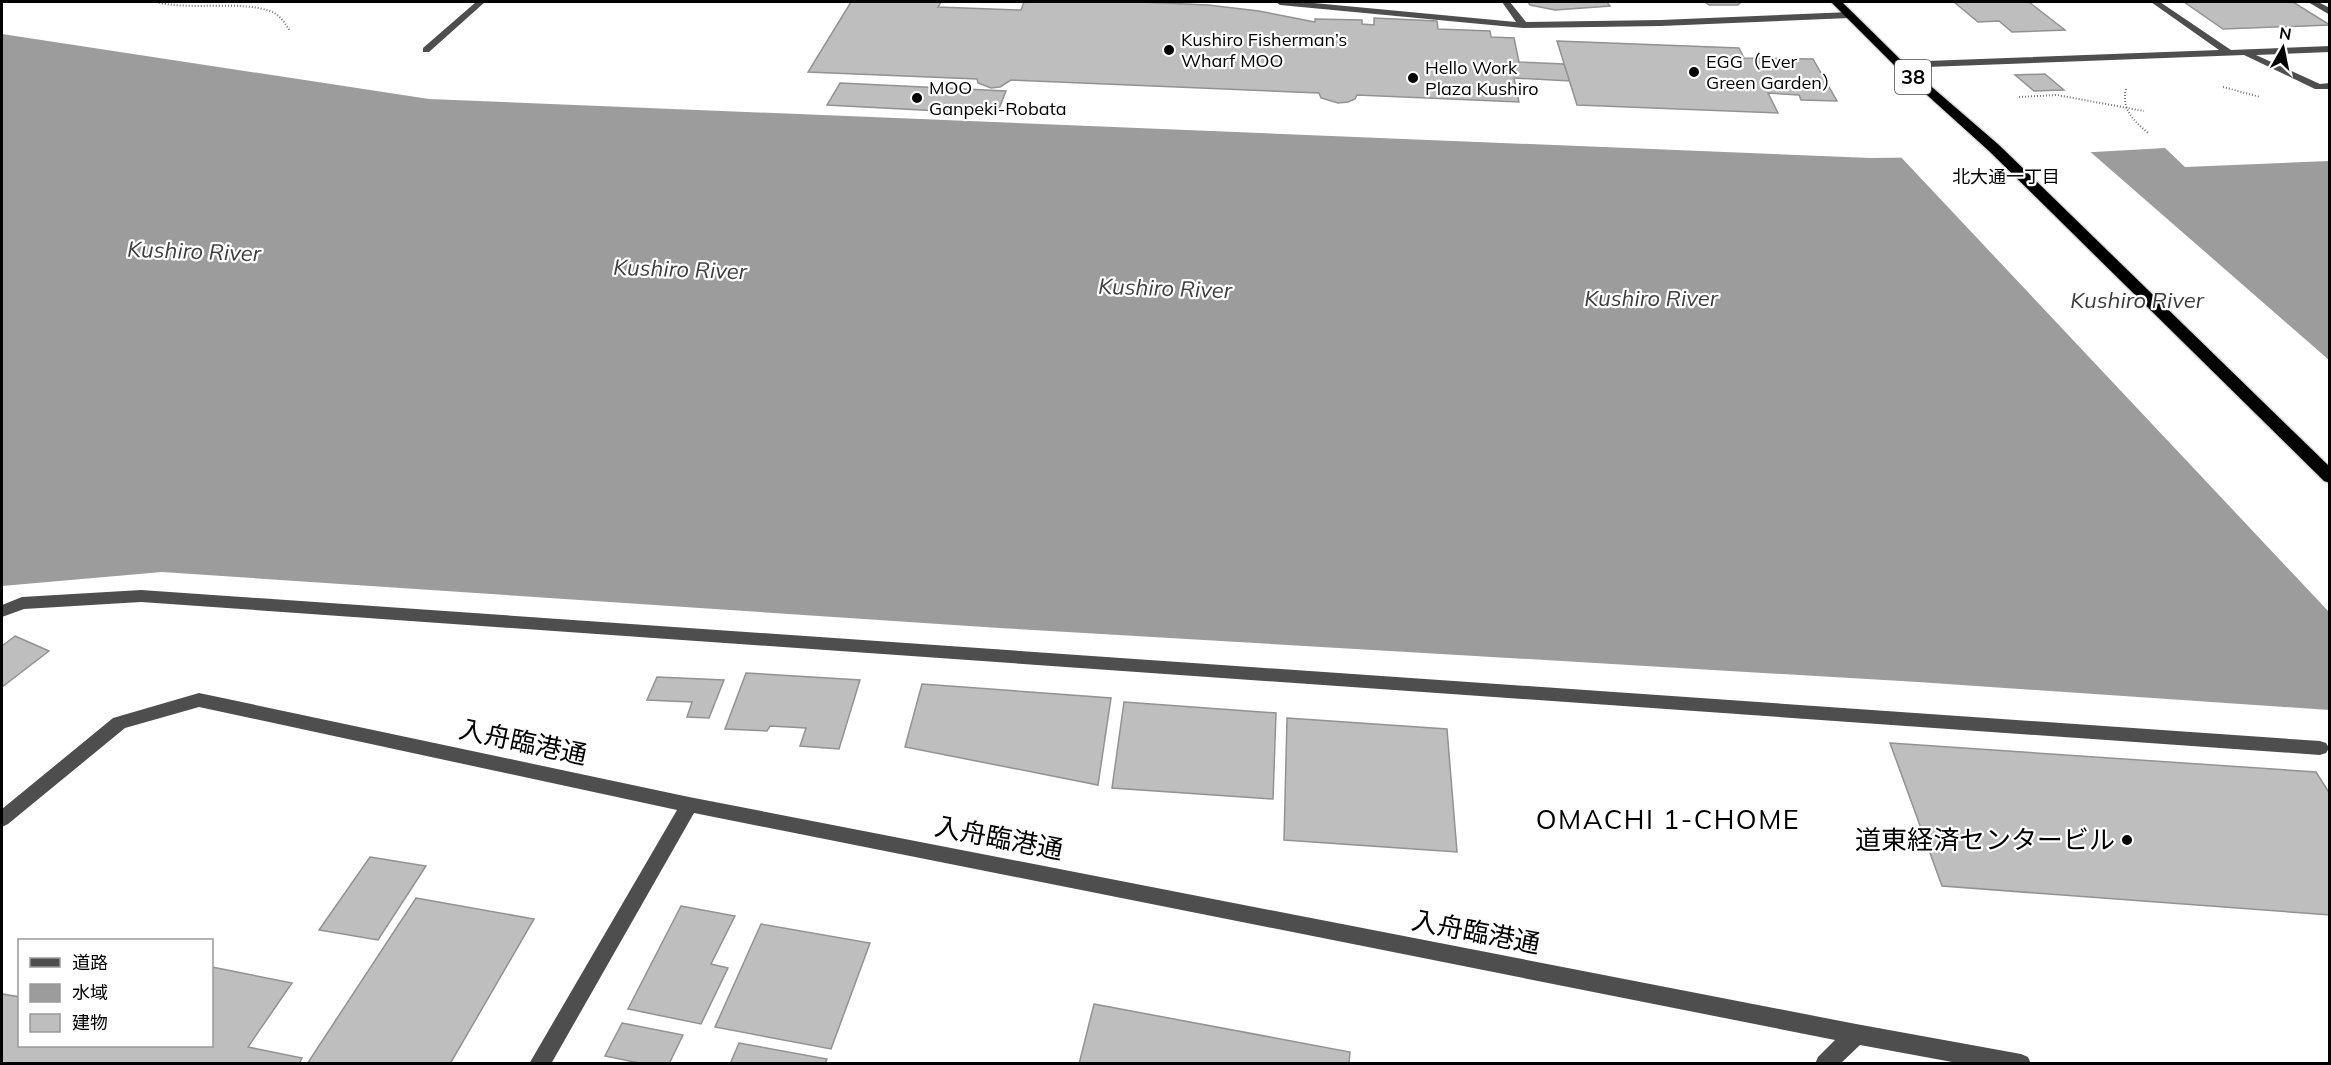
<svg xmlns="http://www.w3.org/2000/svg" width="2331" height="1065" font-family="Mulish,'Noto Sans JP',sans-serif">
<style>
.water{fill:#9c9c9c}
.pier{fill:#fff}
.building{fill:#bebebe;stroke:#929292;stroke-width:1.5}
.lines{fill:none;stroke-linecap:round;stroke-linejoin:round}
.highway-casing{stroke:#dbdbdb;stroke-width:3}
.path{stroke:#707070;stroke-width:2;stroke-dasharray:1 2;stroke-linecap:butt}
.minor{fill:#4e4e4e;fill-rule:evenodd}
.highway{fill:#000;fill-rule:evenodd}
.poi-dot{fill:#000;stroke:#fff;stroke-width:2}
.labels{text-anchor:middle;stroke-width:4.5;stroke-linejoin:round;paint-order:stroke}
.far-poi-label{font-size:18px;fill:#000;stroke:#fff;text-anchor:start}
.far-neighbourhood-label{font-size:18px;fill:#000;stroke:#fff}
.shield{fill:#fff;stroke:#4c4c4c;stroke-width:1.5}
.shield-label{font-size:20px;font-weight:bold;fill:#000}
.water-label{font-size:22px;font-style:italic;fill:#3d3d3d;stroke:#fff}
.near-street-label{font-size:26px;fill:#000;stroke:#fff}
.near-poi-label{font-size:26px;fill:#000;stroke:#fff;text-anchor:end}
.near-neighbourhood-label{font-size:27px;letter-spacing:1.5px;fill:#000;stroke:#fff}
</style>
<rect width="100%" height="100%" fill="#fff"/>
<polygon class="water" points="2,34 429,99 1871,158 2024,156 2165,148 2185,167 2329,161 2329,710 1918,682 999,628 162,572 2,586"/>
<polygon class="pier" points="2087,149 2329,360 2329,612 1898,154"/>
<g class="building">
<polygon points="851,2 941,2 938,7 1021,10 1024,2 1141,2 1208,5 1259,11 1315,22 1315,19 1362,20 1362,24 1374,25 1374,18 1437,21 1438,29 1490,31 1491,37 1514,38 1519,62 1564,64 1570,81 1514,78 1519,102 1357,95 1355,99 1348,102 1338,103 1321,98 1319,93 1011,80 1000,87 991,88 978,83 977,79 808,72"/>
<polygon points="1528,2 1607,2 1610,6 1555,10 1530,5"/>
<polygon points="1705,2 1741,2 1738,5 1709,5"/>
<polygon points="1954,2 2029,2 2065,30 2012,32 1999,21 1978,22"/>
<polygon points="2184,2 2293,2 2330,25 2223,29"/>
<polygon points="1557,41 1739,48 1744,58 1813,59 1837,101 1801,100 1799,95 1768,93 1778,113 1577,105"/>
<polygon points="2045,74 2064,90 2034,91 2015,75"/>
<polygon points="840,83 1006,91 997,114 827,105"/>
<polygon points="15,636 49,651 2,687 2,646"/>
<polygon points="746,673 860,680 839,749 800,746 806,728 770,726 767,731 725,729"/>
<polygon points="657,677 724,680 709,718 687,717 692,702 647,700"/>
<polygon points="922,684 1111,698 1098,785 905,747"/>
<polygon points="1124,702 1276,713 1273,799 1112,788"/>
<polygon points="1287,718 1447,729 1457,852 1284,840"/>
<polygon points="1890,743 2316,772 2330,794 2330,915 1942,886"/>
<polygon points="370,857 426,866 378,940 319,930"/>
<polygon points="416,898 534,919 450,1064 307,1064"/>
<polygon points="681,906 735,916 711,964 728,968 701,1024 628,1009"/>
<polygon points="761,924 870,943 831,1049 715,1027"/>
<polygon points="212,967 292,983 248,1047 302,1058 299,1064 2,1064 2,994 20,997 20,1046 212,1046"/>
<polygon points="1094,1004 1350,1052 1349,1064 1079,1064"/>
<polygon points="622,1023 683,1035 669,1064 644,1064 605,1056"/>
<polygon points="739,1043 827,1059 825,1064 730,1064"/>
</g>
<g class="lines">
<defs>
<polygon id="highway" points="1831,2 1842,2 1904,63 1999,145 2330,467 2330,483 2324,481 1989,151 1896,67"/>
</defs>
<use href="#highway" class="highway-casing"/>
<g class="path">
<path d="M156 2C192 11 238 0 270 11 279 14 285 23 290 31"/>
<polyline points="2223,87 2260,97"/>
<path d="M2126 89C2121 109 2134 121 2148 133"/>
<polyline points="2019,97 2057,95 2144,111"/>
</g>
<g class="minor">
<polygon points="476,2 485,2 429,52 423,52 423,48"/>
<polygon points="1276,2 1303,2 1516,22 1502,2 1510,2 1526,22 1661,20 1850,12 1855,15 1850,18 1661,26 1523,28 1280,5"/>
<polygon points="2151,2 2160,2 2231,50 2330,46 2330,52 2256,55 2320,84 2330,83 2330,89 2315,89 2244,55 1900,68 1895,65 1900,62 2219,50"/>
<polygon points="2308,2 2318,2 2330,8 2330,15"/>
<polygon points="141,590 2320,741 2326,743 2329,748 2326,753 2320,755 141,602 24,609 2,617 2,605 22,597"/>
<polygon points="199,693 689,797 1856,1024 2021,1054 2028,1057 2031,1064 1963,1064 1860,1045 1840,1064 1815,1064 1818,1057 1835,1040 694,813 551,1064 529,1064 677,810 199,707 125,728 8,824 2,827 2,809 113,718"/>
</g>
<use href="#highway" class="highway"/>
</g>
<g class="poi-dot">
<circle cx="1169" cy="50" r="6"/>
<circle cx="1694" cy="72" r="6"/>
<circle cx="1413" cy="78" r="6"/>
<circle cx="917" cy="98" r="6"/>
<circle cx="2127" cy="840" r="6"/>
</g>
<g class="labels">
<g class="far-poi-label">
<text x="1181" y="46">Kushiro Fisherman’s<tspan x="1181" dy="21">Wharf MOO</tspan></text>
<text x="1706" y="68">EGG（Ever<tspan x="1706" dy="21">Green Garden）</tspan></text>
<text x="1425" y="74">Hello Work<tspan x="1425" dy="21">Plaza Kushiro</tspan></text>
<text x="929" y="94">MOO<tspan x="929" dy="21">Ganpeki-Robata</tspan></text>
</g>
<g class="far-neighbourhood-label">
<text x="2006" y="183">北大通一丁目</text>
</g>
<rect class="shield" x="1895" y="60" width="36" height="34" rx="4.5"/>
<g class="shield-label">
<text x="1913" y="84">38</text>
</g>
<g class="water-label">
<text transform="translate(194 251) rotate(2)" y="8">Kushiro River</text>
<text transform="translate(680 269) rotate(2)" y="8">Kushiro River</text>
<text transform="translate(1165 288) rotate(2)" y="8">Kushiro River</text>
<text x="1651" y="306">Kushiro River</text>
<text x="2137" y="308">Kushiro River</text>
</g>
<g class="near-street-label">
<text transform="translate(523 742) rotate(12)" y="9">入舟臨港通</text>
<text transform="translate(999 838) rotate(11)" y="9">入舟臨港通</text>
<text transform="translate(1476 932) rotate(11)" y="9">入舟臨港通</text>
</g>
<g class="near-poi-label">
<text x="2115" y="849">道東経済センタービル</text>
</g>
<g class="near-neighbourhood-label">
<text x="1668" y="829">OMACHI 1-CHOME</text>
</g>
</g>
<rect width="2331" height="1065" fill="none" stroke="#000000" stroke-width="6"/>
<rect x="18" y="939" width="195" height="108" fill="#ffffff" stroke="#999999" stroke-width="1.5"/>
<rect x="30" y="958" width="30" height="9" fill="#4e4e4e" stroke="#999999" stroke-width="1.5"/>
<text x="72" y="969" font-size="18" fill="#000000">道路</text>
<rect x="30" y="984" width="30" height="18" fill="#9c9c9c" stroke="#999999" stroke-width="1.5"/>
<text x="72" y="999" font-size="18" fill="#000000">水域</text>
<rect x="30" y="1014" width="30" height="18" fill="#bebebe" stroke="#999999" stroke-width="1.5"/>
<text x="72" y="1029" font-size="18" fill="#000000">建物</text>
<g transform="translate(2283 48) rotate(9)" stroke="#ffffff" stroke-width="4.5" paint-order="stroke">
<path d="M0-4.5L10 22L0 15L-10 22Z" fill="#000000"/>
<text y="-9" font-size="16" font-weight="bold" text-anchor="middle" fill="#000000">N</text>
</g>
</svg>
